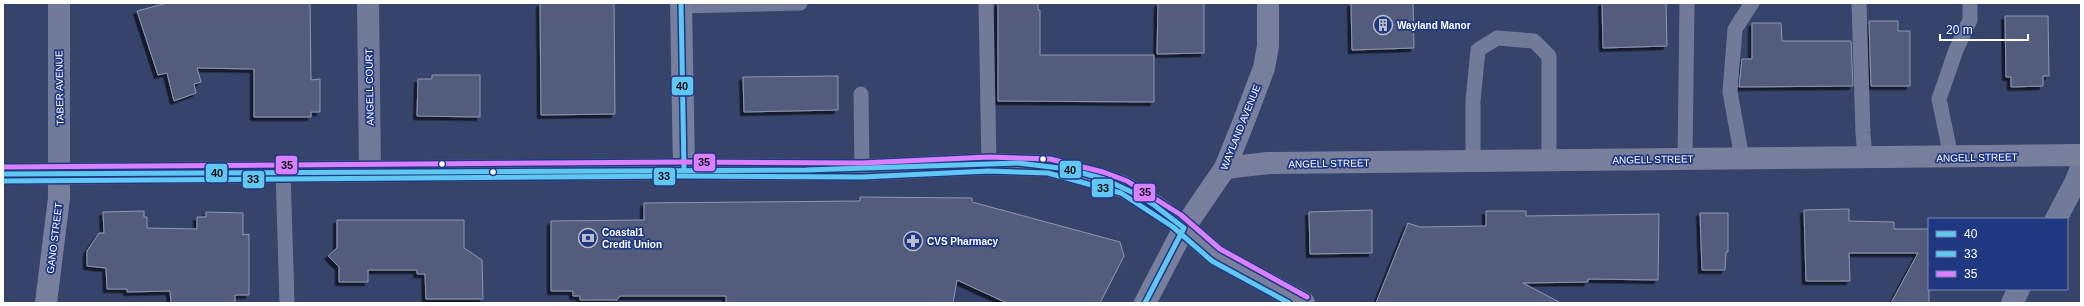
<svg xmlns="http://www.w3.org/2000/svg" width="2084" height="306" font-family="Arial,sans-serif">
<style>
.building{fill:#525c7c;stroke:#8f97b0;filter:url(#shadow)}
.lines{fill:none;stroke-linecap:round;stroke-linejoin:round}
.lane{stroke:#727a99;stroke-width:15}
.street{stroke:#727a99;stroke-width:22}
.secondary{stroke:#777f9d;stroke-width:22}
.bus-1-casing{stroke:#203781;stroke-width:8}
.bus-2-casing{stroke:#203781;stroke-width:8}
.bus-3-casing{stroke:#203781;stroke-width:8}
.bus-1{stroke:#60c7f3;stroke-width:5}
.bus-2{stroke:#60c7f3;stroke-width:5}
.bus-3{stroke:#d880ff;stroke-width:5}
.bus-dot{fill:#fff;stroke:#203781;stroke-width:1.5}
.labels{text-anchor:middle;stroke-width:3.5;stroke-linejoin:round;paint-order:stroke}
.poi-label{font-size:10px;font-weight:bold;fill:#fff;stroke:#203781;text-anchor:start}
.street-label{font-size:10px;fill:#fff;stroke:#203781}
.line-badge{stroke:#203781;stroke-width:1.5}
.pale-badge-label{font-size:11px;text-anchor:middle;font-weight:bold;fill:#111}
</style>
<defs>
<filter id="shadow"><feDropShadow dx="-3.5" dy="3.5" stdDeviation="0" flood-color="#0009"/></filter>
</defs>
<rect width="100%" height="100%" fill="#36436b"/>
<g class="building">
<polygon points="167,3 310,3 311,80 320,79 320,112 311,112 311,117 254,117 254,69 197,68 201,82 194,84 196,93 174,101 167,73 158,75 137,11"/>
<polygon points="540,3 614,3 615,114 541,115"/>
<polygon points="998,3 1038,3 1038,10 1040,10 1040,55 1154,55 1154,102 998,101"/>
<polygon points="1158,3 1204,3 1204,53 1157,54"/>
<polygon points="1351,3 1413,3 1414,48 1352,50"/>
<polygon points="1602,3 1666,3 1667,46 1603,48"/>
<polygon points="2005,16 2048,16 2049,76 2043,76 2043,86 2011,87 2011,77 2006,77"/>
<polygon points="1869,21 1898,21 1898,31 1910,31 1910,86 1871,86"/>
<polygon points="1752,23 1781,23 1782,41 1851,41 1853,86 1739,87 1742,59 1752,59"/>
<polygon points="432,75 480,75 480,117 417,116 418,79 432,79"/>
<polygon points="838,76 838,110 744,112 743,77"/>
<polygon points="860,197 972,198 972,202 1120,242 1124,256 1100,303 1007,303 957,280 953,303 726,303 726,296 620,296 617,300 580,300 580,296 573,296 573,291 551,291 551,221 644,220 644,203 860,201"/>
<polygon points="1849,209 1849,221 1894,222 1894,229 1929,229 1929,303 1891,303 1918,253 1849,253 1850,281 1806,281 1804,210"/>
<polygon points="1372,210 1372,253 1310,254 1309,212"/>
<polygon points="144,211 144,217 147,217 147,228 197,229 197,217 206,217 206,212 243,213 243,235 249,234 249,295 235,295 235,303 171,303 170,291 127,292 127,289 107,289 106,268 87,266 87,251 99,233 104,233 103,212"/>
<polygon points="1486,211 1526,211 1526,216 1659,214 1658,280 1588,279 1588,282 1523,283 1561,303 1376,303 1408,223 1420,227 1486,226"/>
<polygon points="1700,213 1728,213 1728,252 1726,252 1725,270 1702,270"/>
<polygon points="337,220 464,220 464,248 482,260 483,299 426,299 425,274 417,274 417,270 368,270 368,282 339,282 339,267 328,256 337,248"/>
</g>
<g class="lines">
<g class="lane">
<polyline points="986,3 989,164"/>
<polyline points="1859,3 1863,133 1865,157"/>
<polyline points="681,6 800,3"/>
<polyline points="861,94 862,170"/>
<polyline points="1951,157 1939,99 1956,50 1970,20 1970,3"/>
<polyline points="1742,158 1730,92 1735,29 1752,3"/>
<polyline points="1685,159 1687,3"/>
<polyline points="1473,161 1473,101 1478,50 1497,38 1534,41 1549,56 1549,160"/>
<polyline points="283,171 287,303"/>
</g>
<g class="street">
<polyline points="59,3 59,173"/>
<polyline points="368,3 370,171"/>
<polyline points="2056,219 2075,183 2081,168"/>
<polyline points="2012,303 2019,289"/>
</g>
<g class="secondary">
<polyline points="681,3 684,169"/>
<polyline points="1225,168 1268,163 2081,155"/>
<polyline points="3,174 684,169 862,170 989,164 1049,166 1101,179 1124,187 1145,199 1177,221 1216,255 1304,303"/>
<polyline points="46,303 59,198 59,173"/>
<polyline points="1145,303 1184,228 1225,168 1242,126 1264,68 1268,46 1268,3"/>
</g>
<defs>
<g id="bus-1">
<polyline points="681,3 684,169"/>
<polyline points="3,174 806,170 1018,163 1068,169 1104,179 1138,195 1154,205 1184,228 1145,303"/>
</g>
<polyline id="bus-2" points="3,181 684,176 862,177 989,171 1048,173 1121,193 1173,227 1212,261 1289,303"/>
<polyline id="bus-3" points="3,167 684,162 862,163 989,157 1050,159 1103,172 1127,181 1181,215 1220,249 1307,297"/>
</defs>
<use href="#bus-1" class="bus-1-casing"/>
<use href="#bus-2" class="bus-2-casing"/>
<use href="#bus-3" class="bus-3-casing"/>
<use href="#bus-1" class="bus-1"/>
<use href="#bus-2" class="bus-2"/>
<use href="#bus-3" class="bus-3"/>
</g>
<defs>
<symbol id="building-ring" viewBox="-11 -11 22 22"><circle r="9.5" fill="#203781" stroke="#b9bdcb" stroke-width="1.5"/><path d="M-4-6H4V6H1V3H-1V6H-4ZM-2.5-4.3h1.7v1.8h-1.7ZM.8-4.3h1.7v1.8H.8ZM-2.5-1h1.7V.8h-1.7ZM.8-1h1.7V.8H.8Z" fill="#b9bdcb"/></symbol>
<symbol id="bank-ring" viewBox="-11 -11 22 22"><circle r="9.5" fill="#203781" stroke="#b9bdcb" stroke-width="1.5"/><path d="M-6-4H6V4H-6ZM0-2.3a2.3 2.3 0 1 0 0 4.6a2.3 2.3 0 1 0 0-4.6Z" fill="#b9bdcb"/></symbol>
<symbol id="pharmacy-ring" viewBox="-11 -11 22 22"><circle r="9.5" fill="#203781" stroke="#b9bdcb" stroke-width="1.5"/><path d="M-2-6h4v4h4v4h-4v4h-4v-4h-4v-4h4Z" fill="#b9bdcb"/></symbol>
</defs>
<g fill-rule="evenodd">
<use href="#building-ring" x="1372" y="14" width="22" height="22"/>
<use href="#bank-ring" x="577" y="227" width="22" height="22"/>
<use href="#pharmacy-ring" x="902" y="230" width="22" height="22"/>
</g>
<g class="bus-dot">
<circle cx="1043" cy="159" r="3.5"/>
<circle cx="442" cy="164" r="3.5"/>
<circle cx="493" cy="172" r="3.5"/>
</g>
<g class="labels">
<g class="poi-label">
<text x="1397" y="29">Wayland Manor</text>
<text x="602" y="236">Coastal1<tspan x="602" dy="12">Credit Union</tspan></text>
<text x="927" y="245">CVS Pharmacy</text>
</g>
<g class="street-label">
<text transform="translate(369 87) rotate(-91)" y="4">ANGELL COURT</text>
<text transform="translate(59 88) rotate(-91)" y="4">TABER AVENUE</text>
<text transform="translate(1240 127) rotate(-68)" y="4">WAYLAND AVENUE</text>
<text transform="translate(1977 157) rotate(-1)" y="4">ANGELL STREET</text>
<text transform="translate(1653 159) rotate(-1)" y="4">ANGELL STREET</text>
<text transform="translate(1329 163) rotate(-1)" y="4">ANGELL STREET</text>
<text transform="translate(54 238) rotate(-83)" y="4">GANO STREET</text>
</g>
</g>
<g class="line-badge">
<rect x="671" y="76" width="23" height="20" rx="4" fill="#60c7f3"/>
<rect x="693" y="153" width="23" height="19" rx="4" fill="#d880ff"/>
<rect x="275" y="155" width="23" height="20" rx="4" fill="#d880ff"/>
<rect x="1059" y="160" width="23" height="19" rx="4" fill="#60c7f3"/>
<rect x="205" y="163" width="23" height="20" rx="4" fill="#60c7f3"/>
<rect x="653" y="167" width="23" height="19" rx="4" fill="#60c7f3"/>
<rect x="242" y="170" width="23" height="19" rx="4" fill="#60c7f3"/>
<rect x="1091" y="178" width="23" height="20" rx="4" fill="#60c7f3"/>
<rect x="1133" y="183" width="23" height="19" rx="4" fill="#d880ff"/>
</g>
<g class="pale-badge-label">
<text x="682" y="90">40</text>
<text x="704" y="166">35</text>
<text x="287" y="169">35</text>
<text x="1070" y="174">40</text>
<text x="217" y="177">40</text>
<text x="664" y="180">33</text>
<text x="253" y="183">33</text>
<text x="1103" y="192">33</text>
<text x="1145" y="196">35</text>
</g>
<rect width="2084" height="306" fill="none" stroke="#ffffff" stroke-width="8"/>
<rect x="1928" y="218" width="140" height="72" fill="#203781" stroke="#7987b3"/>
<rect x="1936" y="231" width="20" height="6" fill="#60c7f3" stroke="#7987b3"/>
<text x="1964" y="238" font-size="12" fill="#ffffff">40</text>
<rect x="1936" y="251" width="20" height="6" fill="#60c7f3" stroke="#7987b3"/>
<text x="1964" y="258" font-size="12" fill="#ffffff">33</text>
<rect x="1936" y="271" width="20" height="6" fill="#d880ff" stroke="#7987b3"/>
<text x="1964" y="278" font-size="12" fill="#ffffff">35</text>
<path d="M1940 34v6h88v-6" fill="none" stroke="#ffffff" stroke-width="2"/>
<text x="1946" y="34" font-size="12" fill="#ffffff" stroke="#203781" stroke-width="3" paint-order="stroke">20 m</text>
</svg>
